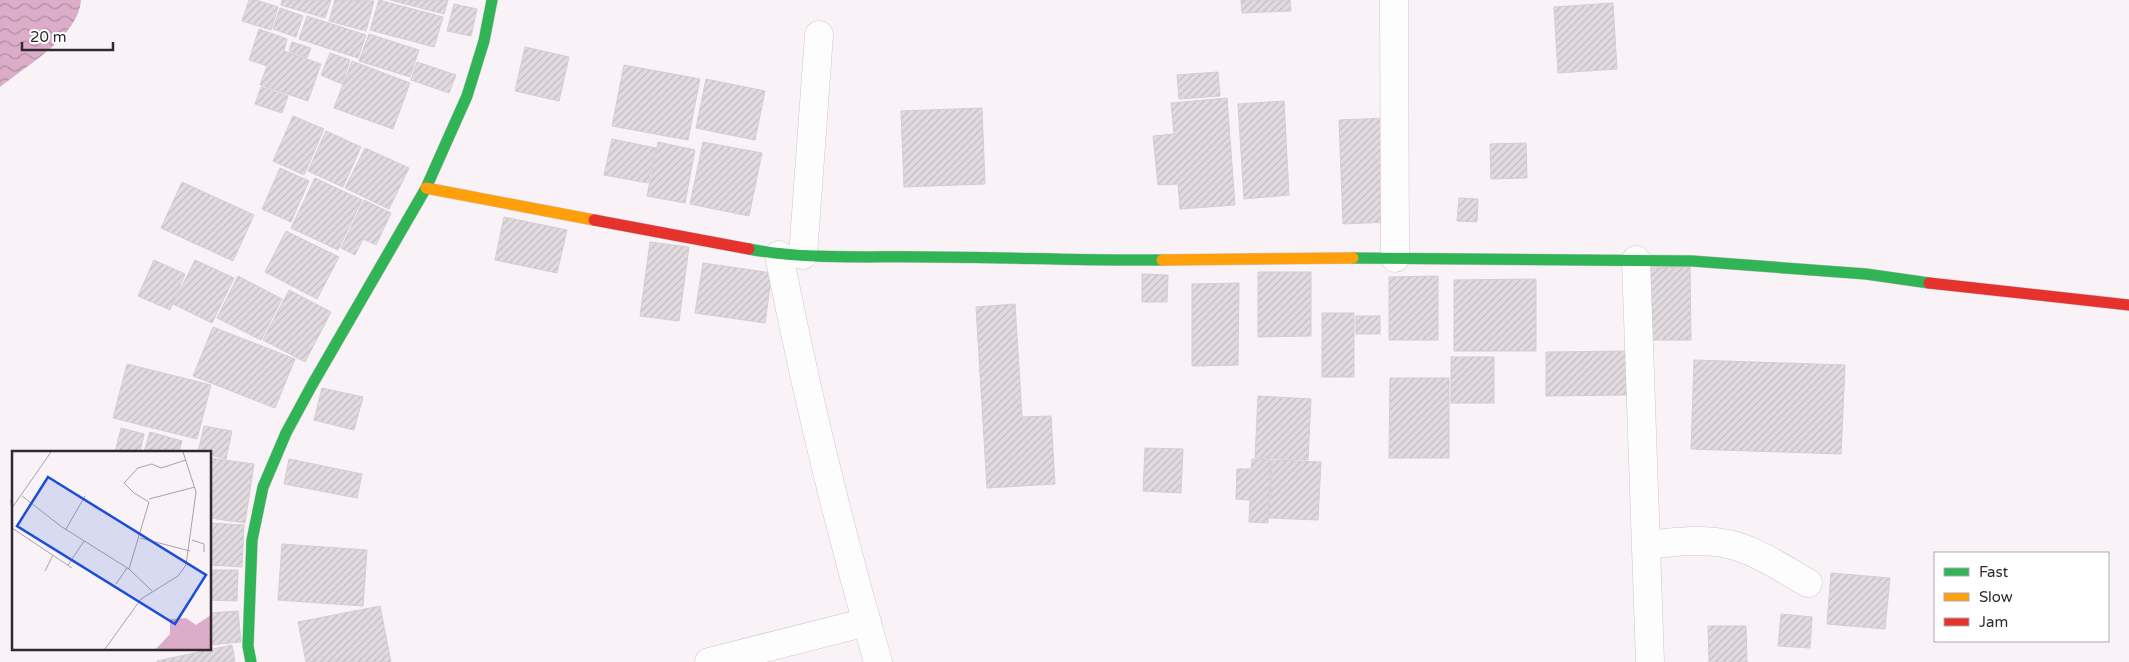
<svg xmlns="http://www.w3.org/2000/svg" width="2129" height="662" font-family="'Varela Round',sans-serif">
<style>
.water{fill:url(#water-waves)}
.building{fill:url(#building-hatch);stroke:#d4cdd1}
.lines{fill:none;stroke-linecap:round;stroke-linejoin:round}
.street-casing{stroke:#cec7cb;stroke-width:29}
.fast-casing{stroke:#cec7cb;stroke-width:12}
.slow-casing{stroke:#cec7cb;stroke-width:12}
.jam-casing{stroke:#cec7cb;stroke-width:12}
.street{stroke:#fefdfe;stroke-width:28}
.fast{stroke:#30b455;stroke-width:11}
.slow{stroke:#ff9f0a;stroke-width:11}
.jam{stroke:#e5322d;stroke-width:11}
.inset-road{fill:none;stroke:#a9a2a6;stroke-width:1}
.view{fill:#1d4ed8;fill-opacity:0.15;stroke:#1d4ed8;stroke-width:2.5}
.inset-edge{fill:none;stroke:#31292d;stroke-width:2.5}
</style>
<defs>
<pattern id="water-waves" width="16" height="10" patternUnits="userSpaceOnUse" patternTransform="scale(1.25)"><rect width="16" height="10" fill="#dcadc8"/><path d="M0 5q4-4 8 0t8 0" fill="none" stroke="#b38da3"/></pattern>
<pattern id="building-hatch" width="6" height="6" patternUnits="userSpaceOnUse" patternTransform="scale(1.25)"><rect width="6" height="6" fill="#e1dade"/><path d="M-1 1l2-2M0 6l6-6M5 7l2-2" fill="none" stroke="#c2bbbf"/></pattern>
</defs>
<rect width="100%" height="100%" fill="#f9f2f6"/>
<path class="water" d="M0 0H81C79 36 26 66 0 87Z"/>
<g class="building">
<polygon points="249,0 256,0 278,7 271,30 242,21"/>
<polygon points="282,0 331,0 325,18 281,5"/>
<polygon points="335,0 374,1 366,31 329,21"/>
<polygon points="379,0 443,17 434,47 370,30"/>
<polygon points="390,0 448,0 444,14"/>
<polygon points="1241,0 1290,0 1291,11 1242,13"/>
<polygon points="1613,3 1617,69 1558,73 1554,7"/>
<polygon points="454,4 477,9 471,36 447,31"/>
<polygon points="280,8 303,16 296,37 273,29"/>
<polygon points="307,16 366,35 358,58 299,39"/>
<polygon points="259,29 287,39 284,51 321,64 308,101 260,85 267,66 249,60"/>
<polygon points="369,34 419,50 410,77 359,61"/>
<polygon points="292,42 311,48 307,58 289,51"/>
<polygon points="525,47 569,57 559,101 515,91"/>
<polygon points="330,53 350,60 342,84 321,75"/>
<polygon points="352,61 410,83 393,129 334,108"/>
<polygon points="417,62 456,75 449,93 411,80"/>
<polygon points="624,65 700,79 688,140 612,126"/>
<polygon points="1218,72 1220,96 1179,99 1177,75"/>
<polygon points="706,79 765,91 755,140 696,128"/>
<polygon points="261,87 288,96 282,113 255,104"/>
<polygon points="1227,98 1235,205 1180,209 1178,184 1158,185 1153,136 1174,134 1171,103"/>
<polygon points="1284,101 1289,195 1244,199 1238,104"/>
<polygon points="982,108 985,184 904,187 901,111"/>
<polygon points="293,116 324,129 304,175 273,161"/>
<polygon points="1387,118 1390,222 1343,224 1339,120"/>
<polygon points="326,131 361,147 343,187 308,171"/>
<polygon points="612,139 656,148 648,183 604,175"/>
<polygon points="658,142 695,150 685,203 647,196"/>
<polygon points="703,142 762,153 749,216 690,204"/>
<polygon points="1526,143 1527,178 1491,179 1490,144"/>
<polygon points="365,148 409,168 389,209 345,188"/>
<polygon points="280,168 309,181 291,222 262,209"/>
<polygon points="315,178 362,200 338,250 291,228"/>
<polygon points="182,182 254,215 233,261 161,228"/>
<polygon points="1459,198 1478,199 1477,222 1457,221"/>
<polygon points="364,200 391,213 376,245 363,239 355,255 341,248"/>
<polygon points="504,217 567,230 557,273 495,260"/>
<polygon points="286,231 339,257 317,299 265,272"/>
<polygon points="650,242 689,247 679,321 640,316"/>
<polygon points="154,260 185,274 170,310 138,296"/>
<polygon points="195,260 234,278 212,323 173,304"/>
<polygon points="703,263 772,273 765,323 695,313"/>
<polygon points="1690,267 1691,340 1647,340 1647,268"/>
<polygon points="1258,272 1311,272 1311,336 1258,337"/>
<polygon points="1142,274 1168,275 1167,302 1142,302"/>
<polygon points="238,276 282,299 261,340 217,318"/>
<polygon points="1438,276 1438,340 1389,340 1389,277"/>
<polygon points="1536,279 1536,351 1454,351 1454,280"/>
<polygon points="1239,283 1238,365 1192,366 1192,284"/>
<polygon points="289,290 331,312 305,362 263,340"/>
<polygon points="1015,304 1022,417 1051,416 1055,484 987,488 976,307"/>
<rect x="1322" y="313" width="32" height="64"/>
<rect x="1356" y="316" width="24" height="18"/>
<polygon points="213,327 295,359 275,408 193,376"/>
<polygon points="1628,351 1628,395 1546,396 1546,352"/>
<rect x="1451" y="357" width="43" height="46"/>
<polygon points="1694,360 1845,365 1841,454 1691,449"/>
<polygon points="127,364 211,385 197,439 113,418"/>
<polygon points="1390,378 1449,378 1449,458 1389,458"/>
<polygon points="322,388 363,397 354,430 314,420"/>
<polygon points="1258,396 1311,399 1308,460 1255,458"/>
<polygon points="204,426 232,431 226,459 210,455 210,452 198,452"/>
<polygon points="121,428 144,434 140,452 115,452"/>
<polygon points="150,432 182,441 179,452 144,452"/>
<polygon points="1145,448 1183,449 1181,493 1143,491"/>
<polygon points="210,458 254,464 245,523 210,518"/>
<polygon points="289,459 362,474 357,498 284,484"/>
<polygon points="1252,459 1271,460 1268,523 1249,522 1250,500 1236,499 1237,469 1251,469"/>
<polygon points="1272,460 1321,462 1318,520 1269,518"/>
<polygon points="14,499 14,517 10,500"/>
<polygon points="210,523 244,525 242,567 210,565"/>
<polygon points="282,544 367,550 363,606 278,600"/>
<polygon points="210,570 238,570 237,601 210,600"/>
<polygon points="1831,573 1890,578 1885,629 1827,624"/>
<polygon points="380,606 391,662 306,662 298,622"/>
<polygon points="238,611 241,642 210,645 210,613"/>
<polygon points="1781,614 1812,617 1810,648 1778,646"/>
<polygon points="1708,626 1746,626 1747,662 1709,662"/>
<polygon points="232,645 235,662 157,662 157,661"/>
</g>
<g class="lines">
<defs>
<g id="street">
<polyline points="1394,0 1395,258"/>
<path d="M779 255C806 392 839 528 878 662"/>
<polyline points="803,255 819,35"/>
<polyline points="1636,260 1650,662"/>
<path d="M1648 545C1674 542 1702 538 1728 544 1756 550 1783 569 1808 583"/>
<polyline points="709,662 867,622"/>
</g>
<g id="fast">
<path d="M749 249C807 260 868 256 927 257 1005 257 1083 261 1162 260"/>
<polyline points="1353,258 1692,261 1866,274 1929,283"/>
<polyline points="251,662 248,646 252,540 263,487 286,433 312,385 426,188 467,96 484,41 492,0"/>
</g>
<g id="slow">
<polyline points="426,188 594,220"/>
<polyline points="1162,260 1353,258"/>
</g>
<g id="jam">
<polyline points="594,220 749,249"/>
<polyline points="1929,283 2129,305"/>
</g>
</defs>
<use href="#street" class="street-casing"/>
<use href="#fast" class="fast-casing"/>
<use href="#slow" class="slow-casing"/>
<use href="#jam" class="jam-casing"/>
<use href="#street" class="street"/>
<use href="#fast" class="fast"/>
<use href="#slow" class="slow"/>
<use href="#jam" class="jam"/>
</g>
<g transform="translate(12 451)">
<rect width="199" height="199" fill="#f9f2f6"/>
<path d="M199 164V198H144L158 183V168L174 167 184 174Z" fill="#dcadc8"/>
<path class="inset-road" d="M10 45 50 76 117 118 140 140M137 48 183 36M0 57 39 1M0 77 60 117M54 78 73 45M128 87 178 100M180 89 192 93V101M56 114 72 90M117 118 137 51 122 42 112 32 126 17 140 13 149 17 174 9M33 120 41 104M104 133 115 117M93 198 129 148 166 125 174 114 184 41 171 1"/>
<path class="view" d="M36 26 194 124 163 173 5 75Z"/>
<rect width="199" height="199" class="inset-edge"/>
</g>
<rect x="1934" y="552" width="175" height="90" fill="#ffffff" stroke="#ada9ab"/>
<rect x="1944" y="568" width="25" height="8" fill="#30b455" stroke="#ada9ab"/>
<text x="1979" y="577" font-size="15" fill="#31292d">Fast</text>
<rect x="1944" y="593" width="25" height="8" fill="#ff9f0a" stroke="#ada9ab"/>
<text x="1979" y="602" font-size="15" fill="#31292d">Slow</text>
<rect x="1944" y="618" width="25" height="8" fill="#e5322d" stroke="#ada9ab"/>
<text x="1979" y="627" font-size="15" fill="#31292d">Jam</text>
<path d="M22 42v8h91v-8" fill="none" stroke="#31292d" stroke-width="2.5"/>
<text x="30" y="42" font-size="15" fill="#31292d" stroke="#ffffff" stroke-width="4" paint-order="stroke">20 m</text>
</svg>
